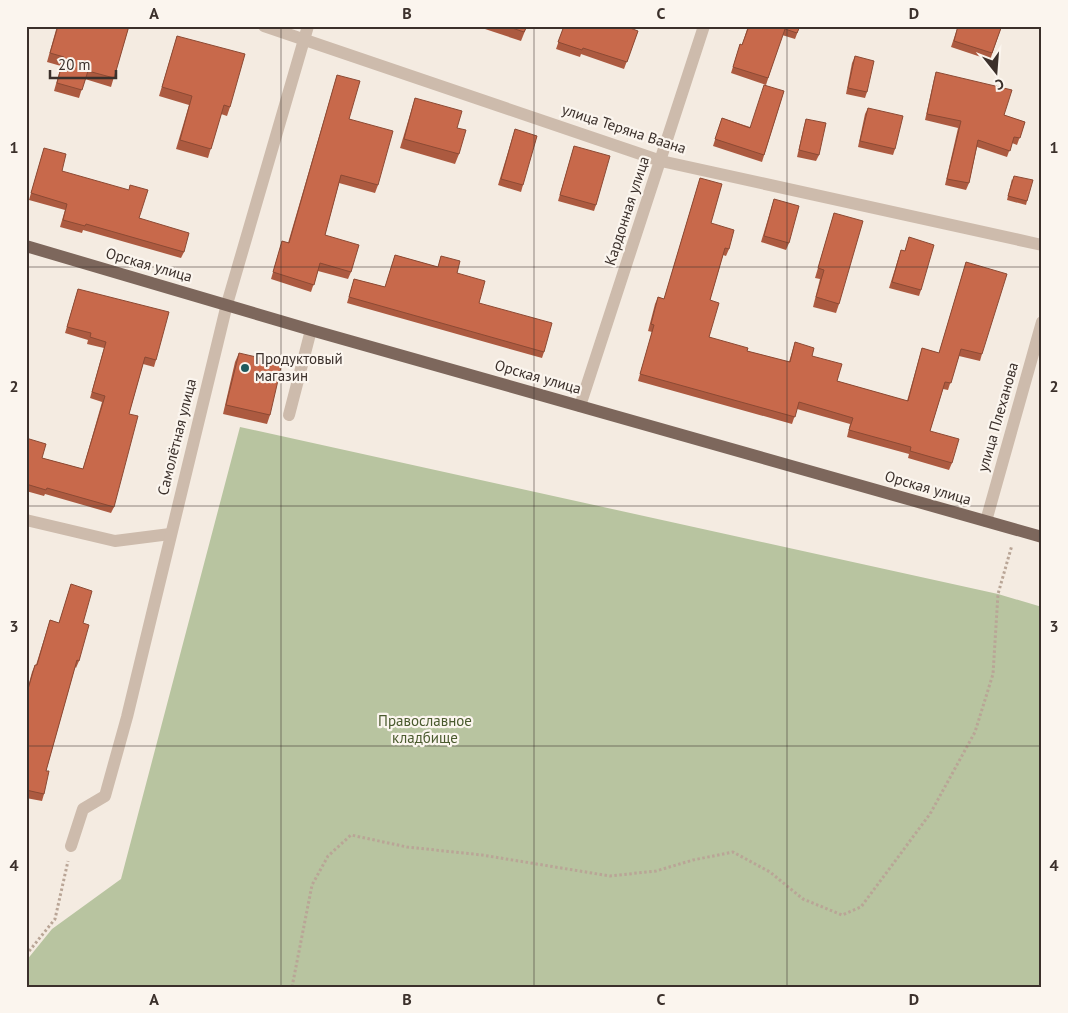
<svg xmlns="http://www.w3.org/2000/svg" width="1068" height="1013" font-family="'PT Sans',sans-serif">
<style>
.green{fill:#b8c4a0}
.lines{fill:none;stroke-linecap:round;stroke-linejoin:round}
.path{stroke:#b9a596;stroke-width:3;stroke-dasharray:2.5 2.5;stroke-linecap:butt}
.minor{stroke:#cdbbac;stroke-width:12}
.major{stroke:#7d675c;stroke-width:12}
.wall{fill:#ac5a40}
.building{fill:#c8694b;stroke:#8c4a34}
.grid{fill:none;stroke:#3b302b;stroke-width:1;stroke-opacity:0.55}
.poi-dot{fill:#1f5a5e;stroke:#fbf5ee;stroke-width:2}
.labels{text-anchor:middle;stroke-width:4.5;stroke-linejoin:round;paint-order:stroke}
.street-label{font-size:15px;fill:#3b302b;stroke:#fbf5ee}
.poi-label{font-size:15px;fill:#3b302b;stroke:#fbf5ee;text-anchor:start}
.park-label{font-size:15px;fill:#4a5a2e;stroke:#fbf5ee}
.neatline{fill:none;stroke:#3b302b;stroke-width:2}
.grid-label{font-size:16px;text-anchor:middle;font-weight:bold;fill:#3b302b}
</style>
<rect width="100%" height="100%" fill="#f4ebe1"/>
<polygon class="green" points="240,427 998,594 1042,607 1042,987 26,987 26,961 52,929 121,879"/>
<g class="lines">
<g class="path">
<polyline points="26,955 55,919 68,861"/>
<polyline points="292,987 312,885 328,856 351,835 407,847 482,855 610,876 656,871 693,860 733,852 770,872 803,899 842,915 861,907 930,814 975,732 993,674 998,594 1012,545"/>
</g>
<g class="minor">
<polyline points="264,26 661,161 1042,245"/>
<polyline points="580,406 704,26"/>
<polyline points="289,415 311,330"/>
<polyline points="26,520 115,541 170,534"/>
<polyline points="986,521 1042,322"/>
<polyline points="71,846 83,809 105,796 127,717 227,304 308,26"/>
</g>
<polyline class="major" points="26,246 311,330 1042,537"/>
</g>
<g class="wall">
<polygon points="57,26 129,26 111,87 85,79 79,98 54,91 61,66 47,62"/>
<polygon points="486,26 527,26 521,41 485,29"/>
<polygon points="564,26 638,31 624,69 581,54 580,57 556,49"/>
<polygon points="748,26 800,26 795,39 782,35 766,85 731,73 740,44 742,45"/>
<polygon points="958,26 1001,28 990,60 951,47"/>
<polygon points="177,36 230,107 227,116 221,114 208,158 176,149 189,105 159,96"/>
<polygon points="855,56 867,92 865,98 846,94 852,63"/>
<polygon points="936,72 1004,115 1025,122 1017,145 1012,143 1007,157 977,147 969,183 966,190 945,185 958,128 925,120 934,79"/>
<polygon points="337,75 349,119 378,185 375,193 339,183 325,235 351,272 348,279 318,271 311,292 271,279 282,241 288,243"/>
<polygon points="784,91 762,162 713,146 722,118 750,127"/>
<polygon points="415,98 459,154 455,164 400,148"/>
<polygon points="868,108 895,149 893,155 858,147 865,114"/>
<polygon points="806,119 819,155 816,161 797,157 804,126"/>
<polygon points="515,129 523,185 521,192 498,185"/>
<polygon points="574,146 596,205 594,211 558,201"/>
<polygon points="44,148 62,171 139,218 184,252 181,258 83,230 82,233 60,227 65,210 29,200"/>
<polygon points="700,178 711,223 729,249 726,256 723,255 710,300 709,337 747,351 789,362 795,342 812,356 837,381 907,401 922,348 939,353 966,262 982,354 980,361 959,356 948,390 943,389 930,431 952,463 949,470 908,458 909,454 847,437 850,424 797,409 792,424 638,381 652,332 648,331 655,304 658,297 664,299"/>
<polygon points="1012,179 1027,201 1026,205 1007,200"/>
<polygon points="774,199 789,243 786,250 761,242"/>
<polygon points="834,213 839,304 836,313 813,307 820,279 815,278"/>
<polygon points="909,237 921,290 919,296 889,288 901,250 905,251"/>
<polygon points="395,255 438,267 441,256 457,273 479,303 544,352 542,358 347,303 354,279 385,287"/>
<polygon points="78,289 156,360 154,367 143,364 129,414 114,507 111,513 45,494 44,496 26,491 26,438 42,458 83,469 102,402 90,398 104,348 87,344 88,340 65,333"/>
<polygon points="239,353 270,415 267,424 223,414 235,362"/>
<polygon points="71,584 83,623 79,661 76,668 75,667 46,771 44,794 42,801 26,798 26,694 32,672 35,665 36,665 50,620 59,623"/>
</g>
<g class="building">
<polygon points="58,26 129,26 114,78 88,71 82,90 57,83 64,57 50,53"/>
<polygon points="506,26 527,26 524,32"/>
<polygon points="564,26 625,26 638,31 627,62 583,48 582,50 558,42"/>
<polygon points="749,26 800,26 797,33 785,29 768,78 733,67 740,44 742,45"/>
<polygon points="958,26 995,26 1001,28 992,53 954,41"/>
<polygon points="177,36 245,54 230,107 224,105 211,149 180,140 192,96 162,87"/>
<polygon points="855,56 874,61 867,92 848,88"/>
<polygon points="936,72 1012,90 1004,115 1025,122 1020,138 1014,137 1010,151 978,140 969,183 947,179 961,121 927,114"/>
<polygon points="337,75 360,81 349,119 393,131 378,185 341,175 325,235 359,245 351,272 320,263 314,285 273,272 282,241 289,243"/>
<polygon points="764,85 784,91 764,155 715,139 722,118 750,128"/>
<polygon points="415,98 462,111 457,128 466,130 459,154 404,139"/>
<polygon points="868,108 903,116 895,149 860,141"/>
<polygon points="806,119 826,123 819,155 799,150"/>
<polygon points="515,129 537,136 523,185 501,179"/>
<polygon points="574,146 610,156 596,205 560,195"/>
<polygon points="44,148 66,154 62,171 129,190 130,185 148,190 139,218 189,233 184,252 86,224 85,226 63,220 67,204 31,193"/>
<polygon points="1014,176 1033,180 1027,201 1008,196"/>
<polygon points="700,178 722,184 711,223 734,230 729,249 725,248 710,300 719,303 709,337 748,348 747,351 790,362 795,342 814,348 812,356 842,364 837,381 908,401 922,348 939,353 966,262 1007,274 982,354 961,349 951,383 945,382 930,431 959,439 952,463 910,451 911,447 849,430 853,418 799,402 795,417 640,374 654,325 651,324 658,297 664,299"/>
<polygon points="774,199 799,206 789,243 764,236"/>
<polygon points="834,213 863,221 839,304 816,297 824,270 818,268"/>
<polygon points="909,237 934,245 921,290 892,282 901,250 905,251"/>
<polygon points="395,255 438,267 441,256 460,261 457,273 485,281 479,303 552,323 544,352 349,297 354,279 385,287"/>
<polygon points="78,289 169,312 156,360 145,357 129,414 138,416 114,507 47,488 46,490 26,484 26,438 46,444 42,458 83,469 105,396 92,392 106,342 90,337 91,333 67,327"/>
<polygon points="239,353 282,363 270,415 226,405"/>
<polygon points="71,584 92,591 83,623 89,625 79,661 77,660 46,771 49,771 44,794 26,790 26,696 35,665 37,665 50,620 59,623"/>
</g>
<path class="grid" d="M281 26V987M534 26V987M787 26V987M26 267H1042M26 506H1042M26 746H1042"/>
<circle class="poi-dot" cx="245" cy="368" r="5"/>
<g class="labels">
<g class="street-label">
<text transform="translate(624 129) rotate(18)" y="5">улица Теряна Ваана</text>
<text transform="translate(627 211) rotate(-72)" y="5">Кардонная улица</text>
<text transform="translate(149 265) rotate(16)" y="5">Орская улица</text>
<text transform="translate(538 377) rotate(16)" y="5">Орская улица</text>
<text transform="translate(998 417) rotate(-74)" y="5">улица Плеханова</text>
<text transform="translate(177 437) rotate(-76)" y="5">Самолётная улица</text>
<text transform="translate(928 488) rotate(16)" y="5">Орская улица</text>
</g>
<g class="poi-label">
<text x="255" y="364">Продуктовый<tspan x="255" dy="17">магазин</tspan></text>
</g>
<g class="park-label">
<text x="425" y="726">Православное<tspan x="425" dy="17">кладбище</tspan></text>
</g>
</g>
<rect width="1068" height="1013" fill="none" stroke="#fbf5ee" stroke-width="55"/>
<g transform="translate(996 72) rotate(163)" stroke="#fbf5ee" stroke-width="4" paint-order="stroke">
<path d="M0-4L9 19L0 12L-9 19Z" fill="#3b302b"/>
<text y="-8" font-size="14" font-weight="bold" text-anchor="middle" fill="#3b302b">С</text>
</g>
<path d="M50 70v8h66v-8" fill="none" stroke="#3b302b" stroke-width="2.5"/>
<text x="58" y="70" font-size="15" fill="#3b302b" stroke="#fbf5ee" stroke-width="4" paint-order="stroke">20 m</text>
<rect x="28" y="28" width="1012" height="958" class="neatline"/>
<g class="grid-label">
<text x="154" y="19">A</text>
<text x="407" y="19">B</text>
<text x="661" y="19">C</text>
<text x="914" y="19">D</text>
<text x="14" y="153">1</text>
<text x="1054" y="153">1</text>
<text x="14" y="392">2</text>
<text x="1054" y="392">2</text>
<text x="14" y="632">3</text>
<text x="1054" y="632">3</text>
<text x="14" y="871">4</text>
<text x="1054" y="871">4</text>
<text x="154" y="1005">A</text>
<text x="407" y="1005">B</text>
<text x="661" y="1005">C</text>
<text x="914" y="1005">D</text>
</g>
</svg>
